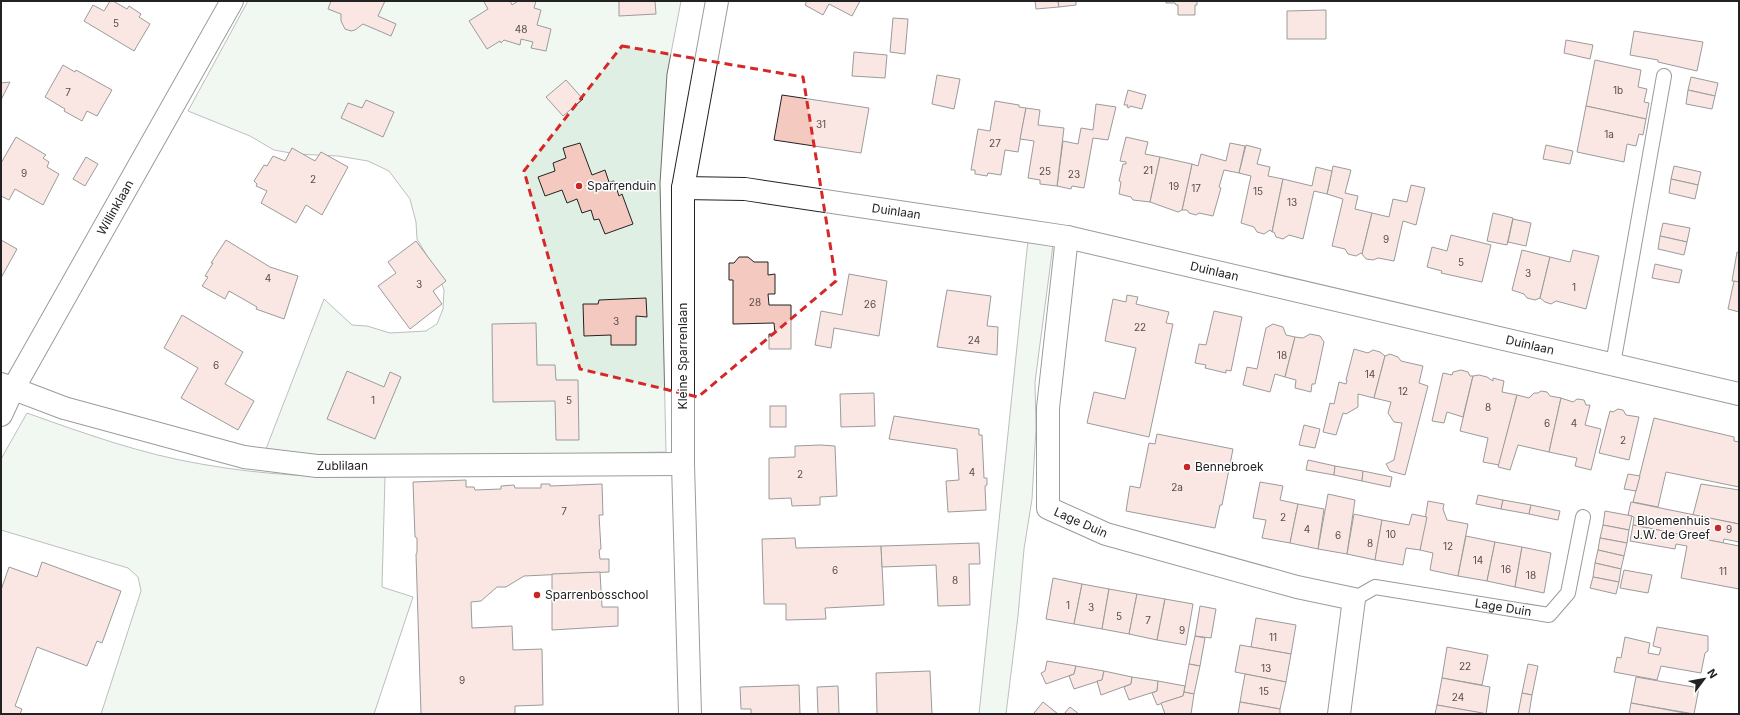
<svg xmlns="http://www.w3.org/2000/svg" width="1740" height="715" font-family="Inter,sans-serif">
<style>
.green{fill:#e0efe3;stroke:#6f6f6f}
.building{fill:#f3c9c0;stroke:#222}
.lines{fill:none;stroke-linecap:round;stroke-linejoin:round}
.lane-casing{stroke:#222;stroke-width:16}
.street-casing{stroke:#222;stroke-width:24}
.lane{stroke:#fff;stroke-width:14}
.street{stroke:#fff;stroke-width:22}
.marked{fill:none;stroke:#d62828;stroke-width:3;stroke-dasharray:8 5;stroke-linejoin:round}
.poi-dot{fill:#c62828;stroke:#fff;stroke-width:1.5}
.labels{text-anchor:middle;stroke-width:3;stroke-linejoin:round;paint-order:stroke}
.number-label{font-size:10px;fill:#564c4a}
.poi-label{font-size:12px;fill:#222;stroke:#fff;text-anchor:start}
.street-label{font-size:12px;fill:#222;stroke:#fff}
</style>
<rect width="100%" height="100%" fill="#fff"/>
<g class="green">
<polygon points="248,1 681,1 667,74 660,183 666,452 290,459 264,454 324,299 352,325 367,326 390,333 426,331 437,324 443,309 444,290 439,276 417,239 416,222 410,199 389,171 368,161 338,156 296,154 274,150 250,136 188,111"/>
<polygon points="1028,240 1053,245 1035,382 1036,428 1032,499 1024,549 1018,616 1006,714 979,714"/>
<path d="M27 413C83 433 141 454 201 464 262 475 323 478 385 477L382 587 413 597 374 714H101L141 591 138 577 128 568 1 530V459Z"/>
</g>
<g class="building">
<polygon points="110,1 113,1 127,9 129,6 141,14 139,17 150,24 134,51 84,21 93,5 104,11"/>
<polygon points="331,1 385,1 378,16 396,24 391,36 363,24 355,30 351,31 345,29 341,21 341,14 328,9"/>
<polygon points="486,1 510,1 512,5 518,1 536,1 534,8 541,10 537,25 551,29 546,51 531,48 533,42 521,39 520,45 504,40 501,43 500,41 487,49 469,21 488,9 484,2"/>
<polygon points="619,1 655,1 656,14 619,16"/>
<polygon points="807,1 860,1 852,16 829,4 823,15 805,5"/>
<polygon points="1035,1 1058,1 1059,7 1036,9"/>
<polygon points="1058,1 1076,1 1076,5 1059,7"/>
<polygon points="1166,1 1197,1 1197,5 1195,5 1195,15 1178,15 1178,5 1176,5 1175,3 1166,3"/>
<polygon points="1326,10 1326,39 1287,39 1287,11"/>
<polygon points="893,18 908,19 905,54 890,52"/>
<polygon points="1634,31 1703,42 1697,71 1658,62 1658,60 1630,55"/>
<polygon points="1566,40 1593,45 1590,59 1564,53"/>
<polygon points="854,52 887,55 885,78 852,76"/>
<polygon points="1595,60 1641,70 1638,87 1647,89 1644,102 1649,103 1646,119 1586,106"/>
<polygon points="63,65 75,72 76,70 112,90 97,116 87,111 82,121 64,111 65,109 45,97"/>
<polygon points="937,75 960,79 954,109 932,104"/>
<polygon points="1691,77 1718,83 1715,96 1688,90"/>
<polygon points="566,80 583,99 563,116 546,97"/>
<polygon points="10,82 1,100 1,83"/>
<polygon points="1128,90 1146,95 1142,109 1130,106 1129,108 1127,107 1128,105 1124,105"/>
<polygon points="1688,90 1715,96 1712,109 1686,104"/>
<polygon points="782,95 869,108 861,153 774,140"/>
<polygon points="366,100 394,112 383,137 341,118 348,103 362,108"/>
<polygon points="995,101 1019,105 1019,107 1026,108 1018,152 1005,150 1001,175 988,173 987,176 975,174 975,170 971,170 978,129 990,131"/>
<polygon points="1096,104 1116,107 1108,140 1093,138 1084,188 1072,186 1071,189 1057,186 1063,141 1078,144 1081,128 1093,130"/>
<polygon points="1586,106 1646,119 1643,135 1639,134 1636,146 1627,144 1624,162 1577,152"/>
<polygon points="1026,108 1040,110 1038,125 1064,128 1057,186 1040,184 1040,180 1028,178 1034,141 1020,139"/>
<polygon points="16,137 46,155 43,158 49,162 47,167 59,174 43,205 15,189 9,200 1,196 1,163"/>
<polygon points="1126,137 1148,142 1145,154 1160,157 1150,202 1133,200 1131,197 1119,194 1121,182 1119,181 1123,164 1126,164 1126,162 1120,161"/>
<polygon points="580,143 592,175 605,170 609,182 614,181 619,196 622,194 633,224 605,234 599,219 594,220 591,210 582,213 577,199 567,203 562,190 545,196 538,177 555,171 553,163 566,158 563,148"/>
<polygon points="1230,143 1245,146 1239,173 1224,170 1219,187 1221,188 1213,216 1199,213 1196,215 1189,213 1187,210 1182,210 1192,164 1198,166 1201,154 1226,161"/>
<polygon points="1246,145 1261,149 1257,164 1270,167 1268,176 1283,179 1272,232 1270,230 1264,234 1257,232 1254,227 1241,223 1251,176 1239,173"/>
<polygon points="1546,145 1573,151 1570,164 1543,159"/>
<polygon points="292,148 315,161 321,152 348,167 322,215 306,205 296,223 261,203 267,191 256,186 257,184 254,181 264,165 267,166 273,156 285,161"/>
<polygon points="86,157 98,164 85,186 73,179"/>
<polygon points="1160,157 1192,164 1182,210 1178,212 1150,202"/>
<polygon points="1333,166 1351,170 1345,193 1358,196 1355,209 1372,213 1362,254 1361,253 1356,256 1348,254 1345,249 1332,246 1343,199 1327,194"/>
<polygon points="1674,166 1701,172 1698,185 1671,179"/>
<polygon points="1316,167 1332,171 1327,194 1314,191 1303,239 1289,235 1283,239 1276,237 1274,232 1272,232 1283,179 1312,186"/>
<polygon points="1671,179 1698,185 1695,199 1669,193"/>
<polygon points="1411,185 1425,188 1416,225 1403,221 1394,261 1378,258 1373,260 1366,259 1362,254 1372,213 1389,217 1393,199 1407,202"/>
<polygon points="1493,213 1513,218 1507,245 1487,241"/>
<polygon points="1513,219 1531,223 1526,246 1508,242"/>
<polygon points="1663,223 1690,228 1687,242 1660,236"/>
<polygon points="1451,235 1491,245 1482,282 1441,273 1442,271 1427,267 1432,247 1447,251"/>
<polygon points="1660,236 1687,242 1684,255 1658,249"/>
<polygon points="1,240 17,249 1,278"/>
<polygon points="226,240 270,267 298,276 284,319 256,309 257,307 229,291 225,299 202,286 208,277 205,276 213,263 211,263"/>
<polygon points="416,241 446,281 433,291 442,304 410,329 378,286 396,273 388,262"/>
<polygon points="1522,250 1550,257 1540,298 1535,300 1527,298 1524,294 1512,290"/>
<polygon points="1573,250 1599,256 1586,309 1556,301 1551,304 1545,302 1540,298 1550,257 1570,262"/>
<polygon points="1737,252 1739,253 1739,282 1732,281"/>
<polygon points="739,257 748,257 754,262 768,262 768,275 775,274 775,294 768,294 769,305 791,305 791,349 769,349 769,334 775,334 774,323 733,324 733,280 729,280 729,263 734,263"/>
<polygon points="1655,264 1682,270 1679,283 1652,278"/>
<polygon points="849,274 887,281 879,336 834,328 831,348 815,345 821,311 842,315"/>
<polygon points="1734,281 1739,282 1739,312 1728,309"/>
<polygon points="947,290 991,296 987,326 998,327 997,355 937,347"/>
<polygon points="1127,295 1138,297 1136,304 1169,312 1166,323 1173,324 1149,437 1087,423 1094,392 1125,399 1136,348 1105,341 1113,299 1126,302"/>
<polygon points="646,298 647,317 636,316 636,345 611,345 611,335 584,336 583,304 598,304 599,300"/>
<polygon points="1214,311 1242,317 1231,371 1226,370 1226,373 1205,368 1206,365 1195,363 1199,344 1206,345"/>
<polygon points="182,315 243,352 225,384 254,401 238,430 181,398 198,368 164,348"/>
<polygon points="536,323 537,365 555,365 556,380 578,380 579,440 556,440 555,401 493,402 492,324"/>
<polygon points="1273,324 1283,327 1286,335 1295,337 1285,377 1275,374 1270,392 1243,385 1247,367 1257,369 1266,328"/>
<polygon points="1310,334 1320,336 1324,342 1315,384 1312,384 1311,392 1295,388 1296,380 1285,377 1295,337 1303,338"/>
<polygon points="1354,349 1368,353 1373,350 1380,352 1385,356 1374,398 1358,394 1358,407 1346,414 1343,413 1336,435 1323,432 1330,403 1334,404 1339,382 1346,384 1347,380 1346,380"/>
<polygon points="1390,354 1398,357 1401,361 1423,366 1419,383 1428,386 1405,475 1390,471 1386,464 1394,460 1402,423 1394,422 1388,413 1391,402 1374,398 1385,356"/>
<polygon points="1461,370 1468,372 1470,376 1473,376 1463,417 1447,412 1444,423 1432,421 1443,373 1452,375 1453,372"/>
<polygon points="347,371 384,387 390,372 401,377 375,439 327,419"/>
<polygon points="1479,375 1487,377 1493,381 1493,378 1504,381 1502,392 1517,395 1499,465 1483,462 1488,438 1460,431 1473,376"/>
<polygon points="1541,391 1547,392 1550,396 1561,398 1549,452 1518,445 1510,470 1498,467 1517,395 1529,398 1534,393 1538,393"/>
<polygon points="874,393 875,426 841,427 840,394"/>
<polygon points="1561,398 1573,402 1577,399 1584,400 1586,405 1590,405 1585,425 1601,429 1591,470 1575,466 1577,458 1549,452"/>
<rect x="770" y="406" width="16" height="21"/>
<polygon points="1618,409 1623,410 1626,415 1639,417 1629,460 1599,453 1610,411 1613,412"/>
<polygon points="894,416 979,429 979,435 982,435 984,478 987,478 987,485 985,486 986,510 948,512 946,481 959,480 957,449 889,439"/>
<polygon points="1654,418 1734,437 1734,441 1739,442 1739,487 1666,472 1658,507 1633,502"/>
<polygon points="1304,425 1320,429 1315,448 1299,445"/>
<polygon points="1157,434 1233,449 1222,505 1220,505 1215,528 1126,511 1130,486 1140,488 1149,443 1155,444"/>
<polygon points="821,445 835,446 837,496 820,497 820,505 792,506 791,498 769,499 769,458 795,457 795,446"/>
<polygon points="1308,460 1335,466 1334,475 1306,470"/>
<polygon points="1335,466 1363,471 1362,481 1334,475"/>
<polygon points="1363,471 1392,477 1390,487 1362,481"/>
<polygon points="1628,474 1640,476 1636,491 1624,489"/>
<polygon points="466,480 466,487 474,487 475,490 501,489 501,486 514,485 515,488 541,488 541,484 550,484 550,486 602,484 603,515 599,515 601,549 599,550 600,559 609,559 609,572 524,576 506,587 497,587 481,601 471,602 472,628 512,626 513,650 542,649 543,705 515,706 515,714 421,714 416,554 417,553 417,538 415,537 413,482"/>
<polygon points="1260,482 1283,486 1280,500 1298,504 1290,543 1262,538 1266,520 1253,518"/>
<polygon points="1701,484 1739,490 1739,524 1693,515"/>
<polygon points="1328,494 1355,500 1347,554 1318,549"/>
<polygon points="1478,495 1503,500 1501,509 1476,504"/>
<polygon points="1503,500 1531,505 1529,514 1501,509"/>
<polygon points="1428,501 1444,504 1443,509 1447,520 1468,524 1458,576 1430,570 1433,553 1420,550"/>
<polygon points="1631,502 1739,524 1739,542 1724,539 1723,543 1633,525 1634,517 1628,515"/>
<polygon points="1298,504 1324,509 1318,549 1290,543"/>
<polygon points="1531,505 1560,511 1558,520 1529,514"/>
<polygon points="1605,511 1632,516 1629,530 1603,525"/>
<polygon points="1354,514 1382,520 1375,560 1347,554"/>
<polygon points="1412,514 1427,517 1420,550 1406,548 1403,565 1375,560 1382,520 1409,525"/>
<polygon points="1603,525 1629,530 1627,543 1600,538"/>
<polygon points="1633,525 1739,546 1739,589 1681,578 1687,546 1676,544 1675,549 1630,541"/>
<polygon points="1466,536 1495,542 1487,581 1458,576"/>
<polygon points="795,538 796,548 881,546 884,605 825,608 826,619 786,620 786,604 764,604 762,539"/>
<polygon points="1600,538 1627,543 1624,556 1598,550"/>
<polygon points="1495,542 1522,547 1515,587 1487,581"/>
<polygon points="979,543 980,564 969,564 970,605 938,606 936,565 882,567 881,546"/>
<polygon points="1522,547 1551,553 1544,593 1515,587"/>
<polygon points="1598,550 1624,556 1621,569 1595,563"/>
<polygon points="42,562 121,591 102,643 97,641 87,666 37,647 15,706 22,709 20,714 1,714 1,590 9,567 37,577"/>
<polygon points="1595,563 1621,569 1619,582 1593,577"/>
<polygon points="1624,570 1652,575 1648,593 1620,588"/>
<polygon points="600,572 602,607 618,607 618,626 552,630 552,574"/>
<polygon points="1593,577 1619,582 1616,594 1590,588"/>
<polygon points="1053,578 1082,584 1074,624 1046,619"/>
<polygon points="1082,584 1109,589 1102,629 1074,624"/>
<polygon points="1109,589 1137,594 1129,634 1102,629"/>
<polygon points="1137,594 1165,599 1157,640 1129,634"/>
<polygon points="1165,599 1193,604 1186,645 1157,640"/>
<polygon points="1200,606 1216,609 1211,638 1195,636"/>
<polygon points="1256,618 1296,625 1291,654 1251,647"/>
<polygon points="1657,627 1708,636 1708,651 1705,653 1701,673 1661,666 1657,680 1614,672 1617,657 1621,658 1625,637 1650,643 1648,653 1659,655 1661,648 1653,646"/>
<polygon points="1195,636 1205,638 1200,666 1189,664"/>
<polygon points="1240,645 1291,654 1286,682 1235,672"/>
<polygon points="1447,647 1488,655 1482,685 1442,678"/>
<polygon points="1047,661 1076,666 1074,674 1046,684 1041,673 1045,671"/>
<polygon points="1189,664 1200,666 1194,694 1184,692"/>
<polygon points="1528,664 1538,666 1532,695 1522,693"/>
<polygon points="1076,666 1104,671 1102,680 1074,689 1069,676 1074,674"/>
<polygon points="930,671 932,714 877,714 876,673"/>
<polygon points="1104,671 1132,677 1131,684 1101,695 1097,681 1102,680"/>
<polygon points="1245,674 1286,682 1280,709 1240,702"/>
<polygon points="1132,677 1158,681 1157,691 1129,700 1124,687 1131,684"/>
<polygon points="1636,677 1699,688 1694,714 1631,703"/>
<polygon points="1442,678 1490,687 1486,714 1437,705"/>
<polygon points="1158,681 1185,686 1183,696 1157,705 1152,693 1157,691"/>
<polygon points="799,685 800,714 751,714 751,709 741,709 740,687"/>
<polygon points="838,686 839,714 818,714 817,687"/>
<polygon points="1184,692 1194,694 1191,714 1165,714 1161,703 1183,696"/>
<polygon points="1522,693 1532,695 1529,714 1518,714"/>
<polygon points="1043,702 1058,714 1036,714 1034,713"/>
<polygon points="1240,702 1280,709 1280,714 1238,714"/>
<polygon points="1631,703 1690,714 1629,714"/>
<polygon points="1437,705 1477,712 1487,714 1435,714"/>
<polygon points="1070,707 1079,714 1064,714"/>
</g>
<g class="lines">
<defs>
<g id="lane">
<polyline points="1613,364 1664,76"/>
<path id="s1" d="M1354 599 1375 587 1549 615 1568 593 1583 517"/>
</g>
<g id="street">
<path id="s2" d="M683 188 745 189 1067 237 1739 394"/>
<path id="s3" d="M1067 237 1048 408V508L1106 534 1297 587 1354 599 1339 714"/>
<path id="s4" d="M1 384 64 408 244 457 317 466 683 464"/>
<path id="s5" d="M1 415 13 389 232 1"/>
<polyline points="690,714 683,464 683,188 717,1"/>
</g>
</defs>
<use href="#lane" class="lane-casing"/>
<use href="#street" class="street-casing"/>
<use href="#lane" class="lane"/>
<use href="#street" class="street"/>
</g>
<path d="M0 0H1740V715H0ZM622 46 803 77 836 281 698 397 580 369 524 171Z" fill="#fff" fill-opacity=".55" fill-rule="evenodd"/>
<path class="marked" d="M622 46 803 77 836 281 698 397 580 369 524 171Z"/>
<g class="poi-dot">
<circle cx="579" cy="186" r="4"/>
<circle cx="1187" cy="467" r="4"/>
<circle cx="1718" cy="528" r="4"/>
<circle cx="537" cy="595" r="4"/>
</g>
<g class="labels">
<g class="number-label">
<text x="116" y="27">5</text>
<text x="521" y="33">48</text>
<text x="1618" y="94">1b</text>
<text x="68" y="96">7</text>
<text x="821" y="128">31</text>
<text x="1609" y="138">1a</text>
<text x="995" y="147">27</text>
<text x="1148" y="174">21</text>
<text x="1045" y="175">25</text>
<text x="24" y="177">9</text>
<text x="1074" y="178">23</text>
<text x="313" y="183">2</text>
<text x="1174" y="190">19</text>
<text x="1196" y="192">17</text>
<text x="1258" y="195">15</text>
<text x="1292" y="206">13</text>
<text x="1386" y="243">9</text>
<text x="1461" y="266">5</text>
<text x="1528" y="277">3</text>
<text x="268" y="282">4</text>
<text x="419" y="288">3</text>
<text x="1574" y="291">1</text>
<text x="755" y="306">28</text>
<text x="870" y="308">26</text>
<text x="616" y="325">3</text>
<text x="1140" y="331">22</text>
<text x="974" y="344">24</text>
<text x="1282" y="359">18</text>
<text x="216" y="369">6</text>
<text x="1370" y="378">14</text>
<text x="1403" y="395">12</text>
<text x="373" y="404">1</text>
<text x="569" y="404">5</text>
<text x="1488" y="411">8</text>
<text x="1547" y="427">6</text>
<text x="1574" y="427">4</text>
<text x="1623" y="444">2</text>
<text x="972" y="476">4</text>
<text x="800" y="478">2</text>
<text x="1177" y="491">2a</text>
<text x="564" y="515">7</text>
<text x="1283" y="521">2</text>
<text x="1307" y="533">4</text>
<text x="1729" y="533">9</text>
<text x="1391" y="538">10</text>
<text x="1338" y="539">6</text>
<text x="1370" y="547">8</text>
<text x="1448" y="550">12</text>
<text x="1478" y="564">14</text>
<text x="1506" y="573">16</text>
<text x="835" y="574">6</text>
<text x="1723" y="575">11</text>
<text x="1531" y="579">18</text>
<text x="955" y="584">8</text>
<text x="1068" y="609">1</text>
<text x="1091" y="611">3</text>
<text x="1119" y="620">5</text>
<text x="1148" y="624">7</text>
<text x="1182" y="634">9</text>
<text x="1273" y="641">11</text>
<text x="1465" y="670">22</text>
<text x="1266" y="672">13</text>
<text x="462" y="684">9</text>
<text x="1264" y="695">15</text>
<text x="1458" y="701">24</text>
</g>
<g class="poi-label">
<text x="587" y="190">Sparrenduin</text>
<text x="1195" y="471">Bennebroek</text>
<text x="1710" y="525" text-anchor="end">Bloemenhuis<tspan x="1710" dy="14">J.W. de Greef</tspan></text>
<text x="545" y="599">Sparrenbosschool</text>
</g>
<g class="street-label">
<text dy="4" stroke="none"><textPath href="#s5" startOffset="237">Willinklaan</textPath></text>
<text dy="4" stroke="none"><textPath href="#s2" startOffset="215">Duinlaan</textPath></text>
<text dy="4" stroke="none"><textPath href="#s2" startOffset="539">Duinlaan</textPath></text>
<text dy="4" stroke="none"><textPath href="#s2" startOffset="863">Duinlaan</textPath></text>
<text transform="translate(683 356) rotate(-90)" y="4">Kleine Sparrenlaan</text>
<text dy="4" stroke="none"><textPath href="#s4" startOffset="353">Zublilaan</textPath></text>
<text dy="4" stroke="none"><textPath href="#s3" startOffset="308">Lage Duin</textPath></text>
<text dy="4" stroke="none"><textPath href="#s1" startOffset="154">Lage Duin</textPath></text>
</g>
</g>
<rect width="1740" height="715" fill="none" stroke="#222222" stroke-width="4"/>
<g transform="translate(1704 679) rotate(58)" stroke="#ffffff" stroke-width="3" paint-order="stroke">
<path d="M0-3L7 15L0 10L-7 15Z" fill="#222222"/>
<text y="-6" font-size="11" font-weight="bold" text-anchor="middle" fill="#222222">N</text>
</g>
</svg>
